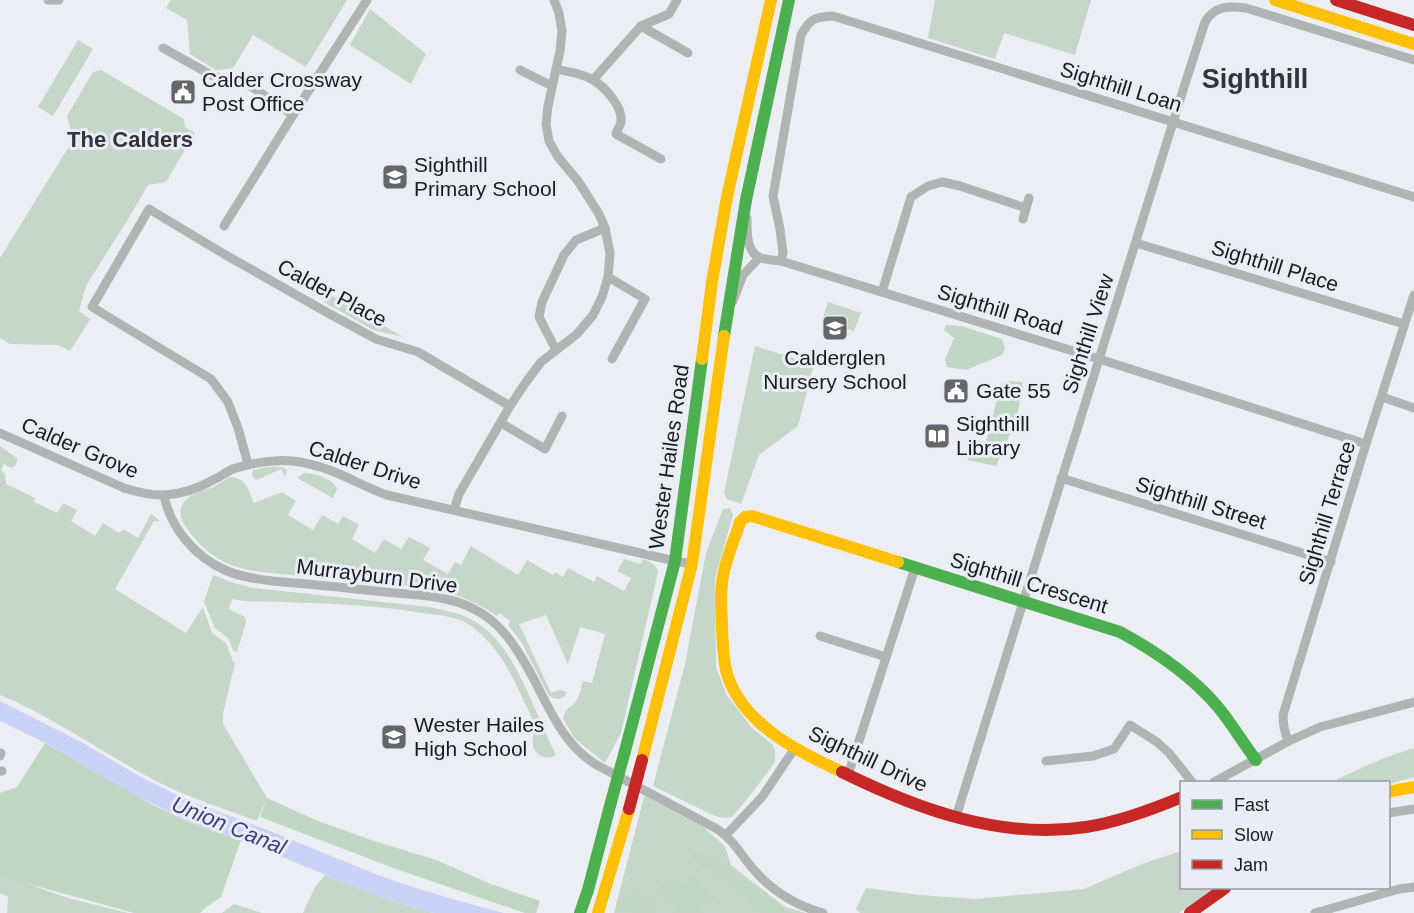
<svg xmlns="http://www.w3.org/2000/svg" width="1414" height="913" font-family="Arial,sans-serif">
<style>
.green{fill:#c5d7c8}
.forest{fill:#bfd7c3}
.water{fill:#cbd2f8}
.lines{fill:none;stroke-linecap:round;stroke-linejoin:round}
.street{stroke:#b1b4b3;stroke-width:9}
.fast{stroke:#4caf50;stroke-width:12}
.slow{stroke:#ffc107;stroke-width:12}
.jam{stroke:#c62828;stroke-width:12}
.fast-bridge{stroke:#4caf50;stroke-width:12}
.jam-bridge{stroke:#c62828;stroke-width:12}
.labels{text-anchor:middle;stroke-width:6;stroke-linejoin:round;paint-order:stroke}
.poi-label{font-size:21px;fill:#1b1c20;stroke:#eaecf7;text-anchor:start}
.street-label{font-size:21px;fill:#1b1c20;stroke:#eaecf7}
.neighbourhood-label{font-size:22px;font-weight:bold;fill:#32333c;stroke:#eaecf7}
.water-label{font-size:22px;font-style:italic;fill:#3a3e7d;stroke:#eaecf7}
.district-label{font-size:27px;font-weight:bold;fill:#32333c;stroke:#eaecf7}
</style>
<rect width="100%" height="100%" fill="#edeef4"/>
<g class="green">
<polygon points="171,0 347,0 306,67 253,35 234,67 230,69 216,70 190,54 187,20 166,8"/>
<polygon points="935,0 1091,0 1075,55 1004,33 995,59 928,38"/>
<polygon points="370,9 426,54 411,84 350,45"/>
<polygon points="78,40 93,49 53,116 38,107"/>
<polygon points="101,70 184,119 185,127 195,133 166,182 148,185 133,211 86,286 79,311 90,319 70,351 58,345 10,344 0,338 0,258 73,140 67,116 93,72"/>
<polygon points="328,294 329,294 403,337 373,330 324,302"/>
<polygon points="828,302 861,313 854,331 822,321"/>
<polygon points="755,346 814,364 798,426 759,455 741,504 727,499 724,493"/>
<path d="M0 446 18 459 15 466 11 468 4 464 1 470 5 474 6 484 35 498 34 502 57 513 63 503 77 510 71 521 95 536 103 523 119 533 123 529 138 538 151 514 160 521H154L115 589 186 633 202 608 204 610 212 633 226 643 233 661 235 663 223 714V724L267 798 257 821C222 808 186 797 154 780 101 752 55 718 0 695Z"/>
<polygon points="267,467 283,467 287,470 285,477 281,469 257,480 254,479 252,474 253,470"/>
<path d="M304 473C315 473 332 478 337 489L333 498 297 478Z"/>
<path d="M229 477C247 478 248 489 254 503L282 492 296 501 288 515 313 530 322 515 338 524 343 516 359 525 352 539 375 553 384 539 401 549 409 537 430 548 423 560 448 574 455 562 461 565 471 546 518 575 527 560 553 575 555 572 563 577 568 568 594 582 597 576 624 591 631 578 617 571 624 559 641 564 643 559C651 562 656 565 658 572L621 733 605 763 574 738 563 718C567 705 570 710 576 701 580 696 581 687 583 681L592 683 605 634 580 627 568 664 546 615 519 624 551 693 559 690 567 692C563 701 557 700 549 696L522 643 508 625 510 621 500 613 497 616C477 603 459 594 434 590 394 583 352 580 311 577 285 574 259 574 234 566 215 560 199 545 188 530 181 521 177 510 185 501 191 493 204 491 213 487 219 484 224 480 229 477Z"/>
<polygon points="730,508 733,515 715,578 716,667 726,694 751,727 772,744 775,750 775,762 752,793 732,817 724,818 715,816 653,786 685,664 706,553 723,509"/>
<path d="M213 575 234 583 253 588 429 607C443 610 457 612 470 619 502 635 516 668 531 699 539 718 547 737 556 755 548 759 542 759 536 752 529 744 536 731 533 722 531 713 525 705 522 697 509 670 500 650 476 630 471 625 464 621 457 619 444 615 429 614 416 612 359 603 301 603 244 601L232 599 229 609 245 617 246 622 237 652 233 651 229 639 215 628 204 602Z"/>
<path d="M1414 748V777L1389 784 1332 782C1358 769 1386 756 1414 748Z"/>
<polygon points="645,796 703,827 725,846 731,865 785,907 806,913 614,913 644,797"/>
<polygon points="1181,851 1182,888 1215,888 1179,913 860,913 856,909 866,888 919,895 975,899 1084,889 1142,864"/>
<polygon points="0,874 68,898 128,913 7,913 8,897 0,893"/>
<polygon points="325,875 388,900 433,913 303,913 315,887"/>
<polygon points="234,904 262,913 222,913"/>
</g>
<g class="forest">
<polygon points="946,325 961,326 1002,339 1005,348 1002,355 966,370 947,367 945,359 954,338 944,330"/>
<polygon points="1009,381 1023,382 1017,418 996,466 968,460 967,452 972,443 986,441 1001,384"/>
<polygon points="45,743 153,805 196,825 241,840 221,897 205,908 200,913 134,913 0,876 0,793 17,787"/>
<polygon points="267,798 318,821 371,840 436,860 491,884 540,901 536,913 525,913 396,869 260,817"/>
<polygon points="692,853 710,856 723,863 787,912 787,913 761,913 748,903 735,886 698,864 691,857"/>
<polygon points="692,873 716,897 696,913 677,913 658,887 669,879 685,883 688,874"/>
<polygon points="635,892 649,899 651,913 624,912 623,907"/>
</g>
<polygon class="water" points="0,701 83,743 141,777 187,800 265,829 373,873 403,884 456,900 504,913 433,913 388,900 362,890 241,840 196,825 133,794 45,743 0,721"/>
<g class="lines">
<g class="street">
<polyline points="48,0 59,0"/>
<polyline points="641,26 688,53"/>
<polyline points="163,48 213,76 249,85 293,115"/>
<path d="M556 69C568 72 582 73 593 80 604 86 623 107 621 121 621 125 617 130 616 134L661 159"/>
<polyline points="520,70 552,86"/>
<polyline points="593,80 641,26 669,14 677,0"/>
<path d="M747 218C747 231 746 253 761 258 767 260 775 260 781 261L1099 359 1366 444"/>
<polyline points="1023,219 1029,198"/>
<polyline points="224,226 293,115 367,0"/>
<polyline points="1136,243 1404,324"/>
<path d="M781 261 783 253 780 229 773 196 801 35C810 19 814 17 833 16L1414 197"/>
<polyline points="608,277 645,299 612,359"/>
<polyline points="882,292 911,197 928,186 942,182 960,186 1026,208"/>
<polyline points="733,301 743,275 759,258"/>
<polyline points="556,350 539,317 542,302 564,255 576,240 605,228"/>
<polyline points="1382,397 1414,408"/>
<polyline points="501,423 545,449 562,416"/>
<path d="M0 433 124 488C137 492 151 496 165 495 181 494 199 488 213 480 220 477 226 472 233 469 247 464 260 462 274 461 295 459 317 465 337 473 354 480 369 489 387 495L675 561 692 564"/>
<polyline points="248,464 238,428 228,402 211,379 92,307 149,209 224,254 328,313 376,339 418,352 510,406"/>
<polyline points="1061,478 1331,562"/>
<path d="M164 495C170 528 196 558 227 571 241 577 257 579 272 581 310 584 348 588 385 592 414 595 448 595 474 609 498 621 513 642 526 665 547 701 559 741 595 764L717 829C734 840 742 857 755 871 772 891 797 906 823 913"/>
<polyline points="454,510 459,494 510,406 526,382 541,362 577,334 593,315 602,297 608,277 610,253 605,228 599,214 578,181 558,157 549,141 546,124 548,106 560,51 562,31 559,13 554,0"/>
<polyline points="820,636 886,657"/>
<path d="M1289 741C1284 733 1283 724 1283 715L1366 444 1414 295"/>
<polyline points="0,756 1,753"/>
<polyline points="1046,761 1093,756 1114,749 1130,725 1157,742 1169,753 1192,782"/>
<polyline points="0,771 2,771"/>
<polyline points="848,775 915,568"/>
<polyline points="1214,782 1289,741 1320,727 1414,702"/>
<polyline points="1388,813 1414,809"/>
<path d="M956 817 1185 84 1205 22C1215 5 1230 6 1246 8L1414 60"/>
<polyline points="726,835 762,797 795,748"/>
<polyline points="1315,913 1399,889 1414,887"/>
</g>
<g class="fast">
<polyline points="724,336 746,200 789,0"/>
<path d="M898 562 1120 632C1157 652 1191 675 1218 707 1232 724 1243 743 1256 760"/>
<polyline points="625,751 675,561 702,359"/>
<polyline points="580,913 588,890 611,802"/>
</g>
<g class="slow">
<polyline points="1275,0 1414,44"/>
<polyline points="702,359 712,282 727,197 771,0"/>
<polyline points="642,760 692,564 724,336"/>
<path d="M842 772C798 751 743 725 727 674 723 660 723 644 722 629 722 614 720 598 722 583 724 562 734 542 740 522L745 517 752 516 898 562"/>
<polyline points="1388,792 1414,787"/>
<polyline points="598,913 629,809"/>
</g>
<g class="jam">
<polyline points="1336,0 1414,25"/>
<path d="M842 772C917 809 1001 840 1086 827 1119 822 1151 810 1182 797"/>
<polyline points="1190,913 1225,888"/>
</g>
<polyline class="fast-bridge" points="611,802 625,751"/>
<polyline class="jam-bridge" points="629,809 642,760"/>
</g>
<defs>
<symbol id="civic-square" viewBox="-11 -11 22 22"><rect x="-9" y="-9" width="18" height="18" rx="4" fill="#64666a" stroke="#eaecf7"/><path d="M-.6-6.5H3V-4.5H.6V-3L4-1V1h2V6H-6V1h2V-1L-.6-3ZM-1.2 2.5V6h2.4V2.5Z" fill="#fff"/></symbol>
<symbol id="school-square" viewBox="-11 -11 22 22"><rect x="-9" y="-9" width="18" height="18" rx="4" fill="#64666a" stroke="#eaecf7"/><path d="M0-5L7-2L0 1L-7-2ZM-4 1L0 2.5L4 1V4Q0 6-4 4Z" fill="#fff"/></symbol>
<symbol id="library-square" viewBox="-11 -11 22 22"><rect x="-9" y="-9" width="18" height="18" rx="4" fill="#64666a" stroke="#eaecf7"/><path d="M-6-4Q-3-5.5-.7-3.5V5Q-3 3-6 4ZM6-4Q3-5.5 .7-3.5V5Q3 3 6 4Z" fill="#fff"/></symbol>
</defs>
<g fill-rule="evenodd">
<use href="#civic-square" x="168" y="77" width="30" height="30"/>
<use href="#school-square" x="380" y="162" width="30" height="30"/>
<use href="#school-square" x="820" y="313" width="30" height="30"/>
<use href="#civic-square" x="941" y="376" width="30" height="30"/>
<use href="#library-square" x="922" y="421" width="30" height="30"/>
<use href="#school-square" x="379" y="722" width="30" height="30"/>
</g>
<g class="labels">
<g class="poi-label">
<text x="202" y="87">Calder Crossway<tspan x="202" dy="24">Post Office</tspan></text>
<text x="414" y="172">Sighthill<tspan x="414" dy="24">Primary School</tspan></text>
<text x="835" y="365" text-anchor="middle">Calderglen<tspan x="835" dy="24">Nursery School</tspan></text>
<text x="976" y="398">Gate 55</text>
<text x="956" y="431">Sighthill<tspan x="956" dy="24">Library</tspan></text>
<text x="414" y="732">Wester Hailes<tspan x="414" dy="24">High School</tspan></text>
</g>
<g class="street-label">
<text transform="translate(1121 87) rotate(17)" y="7">Sighthill Loan</text>
<text transform="translate(1275 266) rotate(17)" y="7">Sighthill Place</text>
<text transform="translate(332 293) rotate(28)" y="7">Calder Place</text>
<text transform="translate(1000 310) rotate(17)" y="7">Sighthill Road</text>
<text transform="translate(1088 334) rotate(-72)" y="7">Sighthill View</text>
<text transform="translate(80 448) rotate(23)" y="7">Calder Grove</text>
<text transform="translate(669 457) rotate(-82)" y="7">Wester Hailes Road</text>
<text transform="translate(365 465) rotate(18)" y="7">Calder Drive</text>
<text transform="translate(1201 503) rotate(17)" y="7">Sighthill Street</text>
<text transform="translate(1327 513) rotate(-73)" y="7">Sighthill Terrace</text>
<text transform="translate(377 576) rotate(7)" y="7">Murrayburn Drive</text>
<text transform="translate(1029 583) rotate(17)" y="7">Sighthill Crescent</text>
<text transform="translate(868 759) rotate(25)" y="7">Sighthill Drive</text>
</g>
<g class="neighbourhood-label">
<text x="130" y="147">The Calders</text>
</g>
<g class="water-label">
<text transform="translate(229 825) rotate(22)" y="8">Union Canal</text>
</g>
<g class="district-label">
<text x="1255" y="88">Sighthill</text>
</g>
</g>
<rect x="1180" y="781" width="210" height="108" fill="#eaecf7" stroke="#9799a1" stroke-width="1.5"/>
<rect x="1192" y="800" width="30" height="9" fill="#4caf50" stroke="#9799a1" stroke-width="1.5"/>
<text x="1234" y="811" font-size="18" fill="#1b1c20">Fast</text>
<rect x="1192" y="830" width="30" height="9" fill="#ffc107" stroke="#9799a1" stroke-width="1.5"/>
<text x="1234" y="841" font-size="18" fill="#1b1c20">Slow</text>
<rect x="1192" y="860" width="30" height="9" fill="#c62828" stroke="#9799a1" stroke-width="1.5"/>
<text x="1234" y="871" font-size="18" fill="#1b1c20">Jam</text>
</svg>
